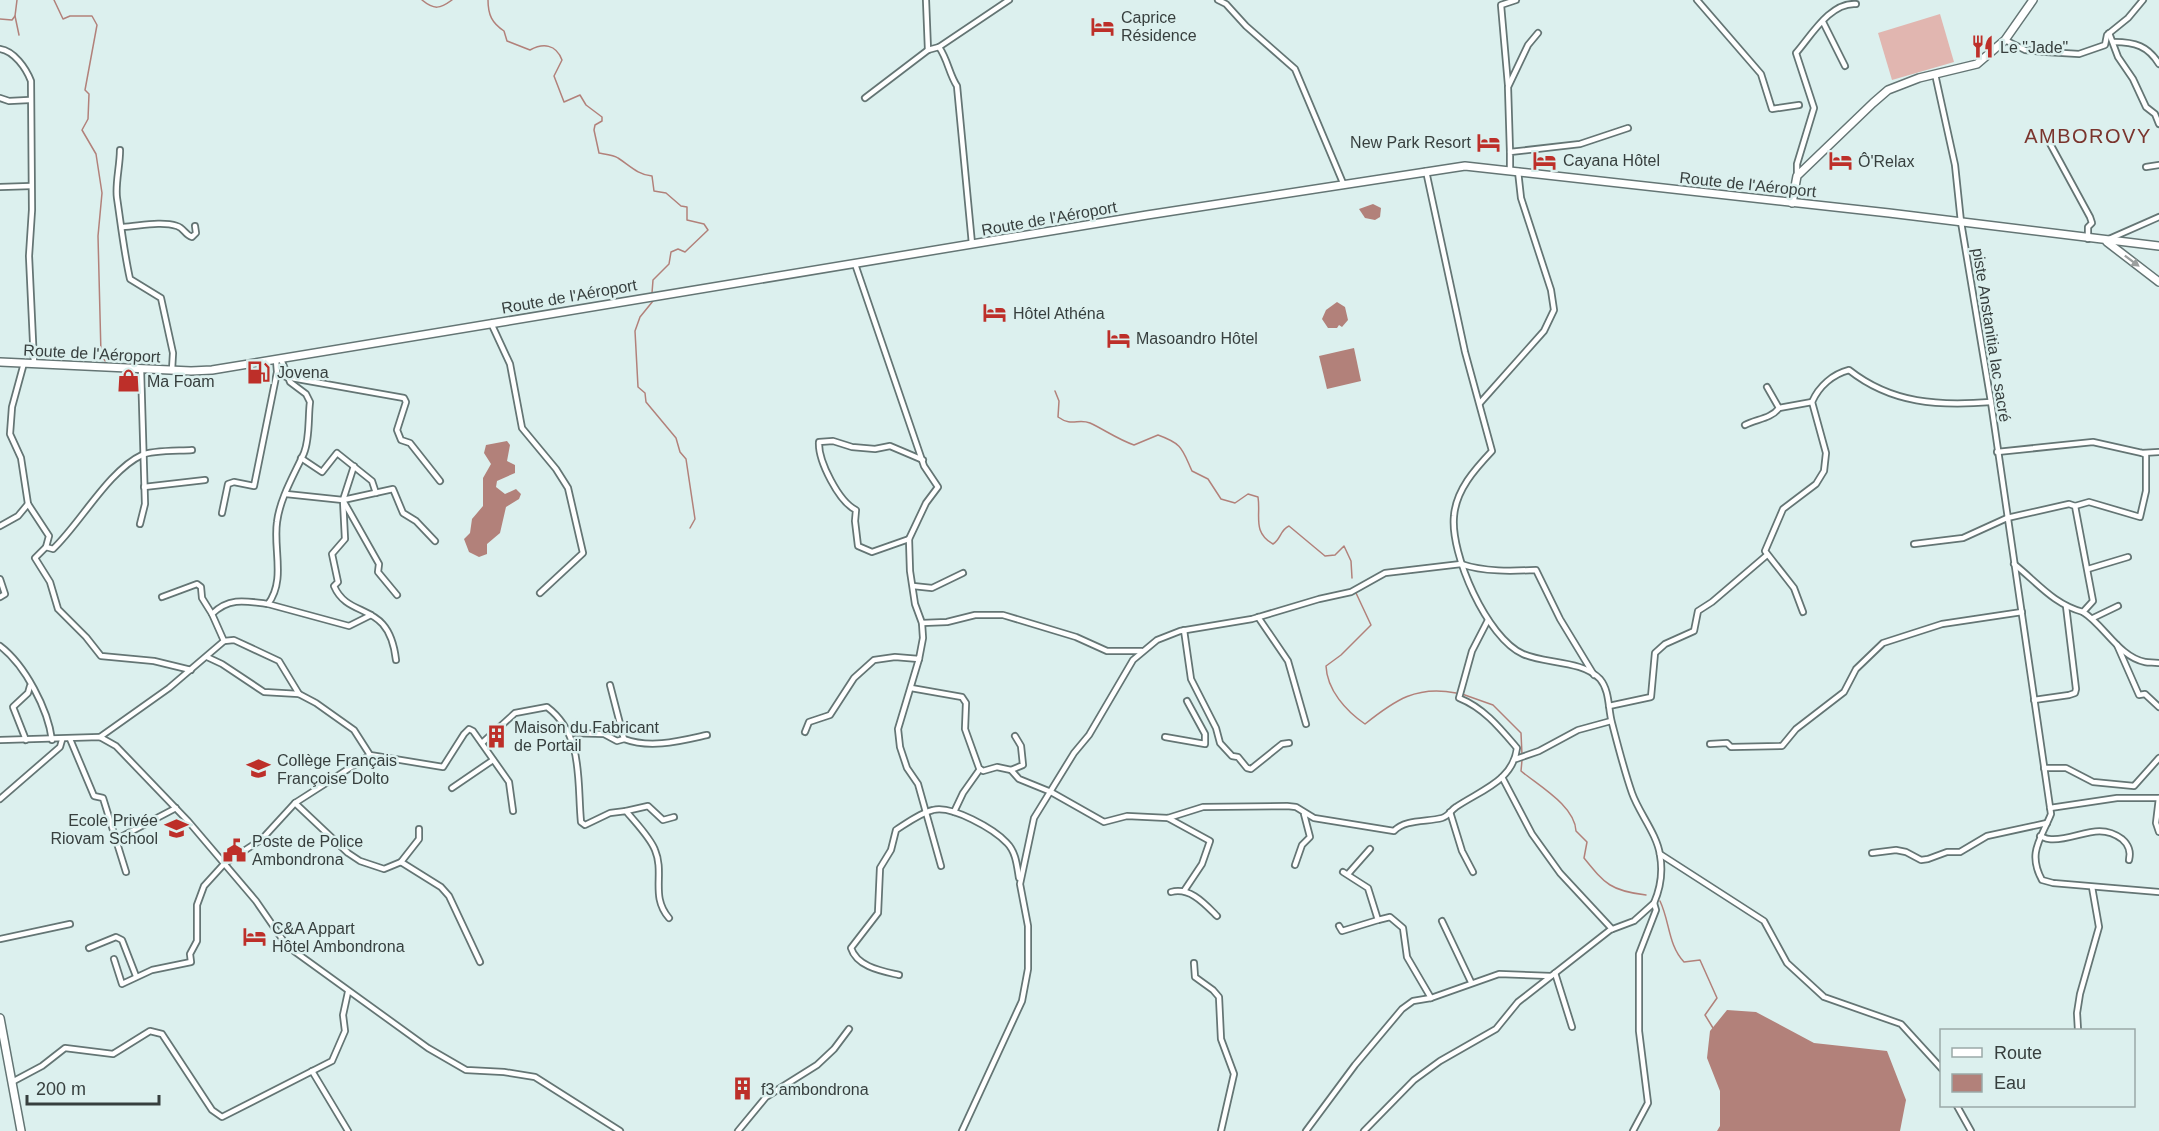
<svg xmlns="http://www.w3.org/2000/svg" width="2159" height="1131" font-family="Arial,sans-serif">
<style>
.green{fill:#e1b6b0}
.water{fill:#b2817a}
.lines{fill:none;stroke-linecap:round;stroke-linejoin:round}
.stream{stroke:#b2817a;stroke-width:1.5}
.street-casing{stroke:#647574;stroke-width:8}
.secondary-casing{stroke:#647574;stroke-width:10}
.street{stroke:#fff;stroke-width:4.5}
.secondary{stroke:#fff;stroke-width:7}
.oneway{fill:#9b9f9e}
.labels{text-anchor:middle;stroke-width:5;stroke-linejoin:round;paint-order:stroke}
.poi-label{font-size:16px;fill:#373f3e;stroke:#dcf0ee;text-anchor:start}
.street-label{font-size:16px;fill:#373f3e;stroke:#dcf0ee}
.quarter-label{font-size:20px;letter-spacing:1.5px;fill:#7a342d;stroke:#dcf0ee}
</style>
<rect width="100%" height="100%" fill="#dcf0ee"/>
<polygon class="green" points="1940,14 1954,62 1892,80 1878,33"/>
<g class="water">
<polygon points="1373,204 1381,208 1380,217 1375,220 1365,218 1359,209"/>
<polygon points="1337,302 1345,307 1348,320 1342,327 1339,325 1337,328 1328,328 1322,319 1326,310"/>
<polygon points="1354,348 1361,381 1327,389 1319,356"/>
<polygon points="507,441 510,445 507,461 515,465 515,473 497,481 496,487 505,494 516,489 521,494 519,499 506,507 500,533 487,544 487,554 479,557 469,552 464,539 470,533 472,519 483,506 483,478 491,464 484,453 486,445"/>
<polygon points="1727,1010 1756,1012 1814,1043 1887,1051 1906,1100 1900,1131 1717,1131 1720,1126 1720,1091 1707,1058 1710,1031"/>
</g>
<g class="lines">
<g class="stream">
<polyline points="17,0 15,16 19,35"/>
<polyline points="54,0 63,19 70,16 92,16 97,25 85,90 89,94 88,119 82,130 96,154 102,193 98,236 101,354 105,361"/>
<path d="M422 0C434 10 440 9 452 0"/>
<path d="M488 0C488 15 492 23 504 31L507 41 530 50C543 43 556 44 562 60L554 76 564 102 580 95 586 105 602 117V121L595 125 594 130 599 153C604 154 614 155 618 158 629 165 638 175 652 176L654 191 666 193 681 206 687 207V220L704 224 708 230 685 252 678 249 671 252 669 264 653 280 652 293"/>
<polyline points="0,19 12,20 15,16"/>
<polyline points="653,301 640,317 635,331 638,387 645,393 646,402 676,438 680,452 686,459 695,519 690,528"/>
<path d="M1055 391 1059 401 1058 417C1072 427 1078 418 1090 423 1105 430 1117 439 1134 445L1158 435C1183 444 1182 449 1192 471L1208 479 1221 499 1235 503 1248 494 1258 497C1261 516 1252 532 1273 544 1281 539 1280 530 1289 526L1325 556 1335 555 1344 546 1351 561 1352 578"/>
<path d="M1356 593 1371 625 1341 655 1326 666C1327 690 1346 711 1365 724 1395 700 1417 685 1456 693"/>
<polyline points="1462,694 1493,705 1521,733 1522,755"/>
<path d="M1522 760 1521 771C1539 786 1575 806 1576 831L1587 842 1584 858C1605 884 1611 891 1646 895"/>
<path d="M1660 901C1670 922 1668 945 1684 962L1700 960 1717 998 1705 1015 1713 1028"/>
</g>
<defs>
<g id="street">
<polyline points="926,0 928,50"/>
<polyline points="1218,0 1226,4 1246,26 1295,69 1343,183"/>
<polyline points="1697,0 1761,74 1772,109 1799,105"/>
<polyline points="1823,22 1845,66"/>
<polyline points="2109,33 2118,57 2133,79 2146,107 2155,114 2159,124"/>
<polyline points="2005,40 2025,50 2046,52 2079,54 2105,45 2107,35 2128,18 2143,0"/>
<path d="M2114 42C2135 42 2148 46 2159 64"/>
<path d="M0 49C14 51 26 68 31 81L32 210 29 256 34 363"/>
<path d="M1935 74 1955 165 1961 222 1991 402 2051 814C2041 839 2027 853 2042 880L2053 883 2159 892"/>
<polyline points="1508,85 1501,5 1516,0"/>
<polyline points="0,98 9,101 29,100"/>
<polyline points="865,98 928,50 939,47"/>
<polyline points="2047,138 2090,217 2092,223 2088,227 2088,239"/>
<path d="M120 150C120 166 115 184 117 198 121 225 124 252 130 279L161 298 173 353 172 370"/>
<polyline points="1510,152 1508,87 1528,45 1538,33"/>
<polyline points="2146,167 2159,165"/>
<polyline points="1510,170 1510,152 1580,144 1628,128"/>
<path d="M1426 171 1465 352 1492 451C1475 469 1456 490 1454 516 1450 554 1487 638 1523 654 1545 664 1582 660 1600 679 1610 691 1608 709 1612 723 1618 746 1624 770 1632 793 1639 813 1657 834 1660 855 1663 872 1661 887 1654 903L1656 910 1639 954V1031L1648 1103 1633 1131"/>
<path d="M1797 176V164L1814 108 1796 53C1811 36 1830 2 1856 4"/>
<polyline points="0,187 31,186"/>
<path d="M123 227C140 226 161 221 177 226 184 228 185 235 192 237L196 233 195 226"/>
<polyline points="2109,239 2159,217"/>
<path d="M972 244 957 86C949 74 948 60 939 47L1009 0"/>
<polyline points="491,323 510,364 522,428 556,469 568,488 583,553 540,593"/>
<polyline points="24,363 12,407 10,434 21,458 28,504 49,536 46,547 35,558 50,582 58,609 86,637 101,656 154,661 191,670"/>
<polyline points="286,377 404,398 406,402 397,430 401,440 410,443 440,481"/>
<polyline points="1767,387 1779,408 1812,402"/>
<polyline points="1480,403 1544,331 1554,310 1551,290 1521,198 1518,171"/>
<path d="M1745 425C1756 419 1771 419 1779 408"/>
<polyline points="1997,452 2093,442 2142,453 2159,452"/>
<polyline points="301,458 322,472 337,453 372,481 376,493"/>
<path d="M354 466 343 500 345 539 332 554 338 582 334 586C349 621 389 599 396 660"/>
<polyline points="144,487 205,480"/>
<polyline points="286,494 343,500 393,489 403,513 416,521 435,541"/>
<polyline points="344,502 379,564 378,572 397,595"/>
<polyline points="2075,506 2089,502 2140,517 2146,491 2146,455 2142,453"/>
<polyline points="222,513 228,484 234,482 254,486 277,372 276,360"/>
<polyline points="140,524 145,504 141,369"/>
<polyline points="0,526 18,516 28,504"/>
<path d="M909 539 872 552 858 546 855 521 856 510C839 502 818 461 819 442L833 441 852 447 875 449 890 446 923 460"/>
<path d="M1914 544 1963 538 2007 518 2069 504 2075 506 2093 601 2083 612C2053 604 2037 582 2014 564"/>
<path d="M46 547 53 549C79 525 109 470 142 455 152 450 180 451 192 450"/>
<polyline points="2088,569 2128,557"/>
<polyline points="0,579 5,594 0,597"/>
<polyline points="913,586 932,588 963,573"/>
<polyline points="162,597 197,584 201,587 202,598 212,614"/>
<polyline points="268,604 349,626 371,615"/>
<path d="M1803 612 1794 588 1765 551 1783 509 1816 484 1824 471 1826 453 1812 402C1819 386 1833 374 1849 370 1892 404 1939 406 1991 402"/>
<path d="M2083 612C2104 625 2119 657 2145 662 2149 663 2154 662 2159 663"/>
<polyline points="1258,617 1288,661 1306,724"/>
<polyline points="2093,618 2118,606"/>
<polyline points="922,623 947,622 975,615 1003,615 1076,637 1107,651 1142,651"/>
<polyline points="1184,630 1191,679 1216,728 1220,743 1232,756 1238,757 1247,768 1251,769 1282,744 1289,743"/>
<polyline points="224,641 234,640 279,661 299,694"/>
<polyline points="2117,645 2139,695 2145,694 2159,707"/>
<path d="M0 646C25 665 48 709 52 740"/>
<polyline points="207,657 222,664 264,692 299,694 316,703 354,730 370,755 443,767 464,734 469,729 473,731 509,782 513,811"/>
<polyline points="919,659 898,729 900,747 907,768 918,784 941,866"/>
<path d="M911 688 962 697 966 703 965 729 979 768 983 771 997 767 1011 770 1019 779 1051 792 1104 822 1127 816 1168 818 1203 807 1287 806 1296 807 1314 818 1394 831C1405 819 1427 822 1442 818 1449 816 1451 810 1456 807 1481 790 1513 781 1517 748 1500 728 1484 708 1459 698L1472 651 1488 620"/>
<polyline points="2034,700 2069,695 2075,693 2076,689 2066,606"/>
<polyline points="1609,706 1651,697 1655,653 1665,644 1694,631 1698,611 1712,602 1767,555"/>
<polyline points="805,732 809,722 830,715 854,678 874,660 895,657 919,659 923,638 922,623 915,604 910,571 909,539 926,503 938,487 924,466 855,264"/>
<polyline points="569,733 604,734 617,741 624,739 610,685"/>
<path d="M100 737 169 688 224 641 212 614C229 597 246 601 268 604 286 580 273 549 277 522 280 498 294 475 304 453 310 438 308 417 310 402L306 394 290 382 281 359"/>
<polyline points="1165,737 1205,744 1205,734 1187,701"/>
<polyline points="70,739 94,796 103,798 126,872"/>
<path d="M624 739C651 749 680 741 707 735"/>
<polyline points="0,740 100,737 116,746 188,821 256,901 287,946 428,1048 466,1070 504,1072 535,1077 620,1131"/>
<polyline points="26,740 13,707 28,693 30,686"/>
<path d="M482 743 515 713 547 707C584 735 577 781 581 822L585 825 610 813 626 811C635 822 650 837 655 850 665 874 650 896 669 918"/>
<polyline points="1710,744 1727,743 1731,747 1782,746 1796,729 1844,692 1856,669 1883,643 1942,624 2022,612"/>
<polyline points="1516,759 1539,751 1578,730 1611,721"/>
<polyline points="2044,768 2066,768 2093,782 2134,786 2159,758"/>
<polyline points="1011,770 1023,765 1021,746 1015,736"/>
<polyline points="1502,777 1532,834 1560,873 1612,929"/>
<polyline points="452,788 493,760"/>
<polyline points="2159,798 2156,823 2159,832"/>
<polyline points="0,799 60,747 62,740"/>
<polyline points="295,803 348,853 360,861 384,869 401,862 441,887 449,896 480,962"/>
<polyline points="2050,808 2117,798 2159,798"/>
<polyline points="626,811 648,806 663,820 674,817"/>
<polyline points="954,812 963,793 980,769"/>
<polyline points="1450,812 1462,851 1473,872"/>
<polyline points="1168,818 1210,841 1202,864 1184,891"/>
<path d="M2040 836C2043 837 2046 839 2049 839 2075 842 2097 820 2122 839 2129 845 2131 852 2129 860"/>
<polyline points="117,839 176,808"/>
<polyline points="1872,853 1896,850 1906,852 1921,860 1928,859 1947,852 1960,852 1987,836 2047,823"/>
<polyline points="1660,854 1764,921 1787,963 1824,997 1901,1024 1942,1069"/>
<polyline points="401,862 419,839 419,829"/>
<polyline points="1295,865 1302,845 1310,837 1304,814"/>
<polyline points="1343,872 1368,888 1378,920 1390,917 1403,928 1407,957 1431,998"/>
<polyline points="1348,874 1370,849"/>
<path d="M1171 892C1190 887 1204 903 1217 916"/>
<polyline points="1442,921 1471,982"/>
<polyline points="1339,926 1342,931 1378,920"/>
<polyline points="0,939 70,924"/>
<polyline points="89,948 116,937 122,940 136,976"/>
<polyline points="114,959 122,984 152,970 191,962 190,954 197,941 197,905 204,886 224,864 262,839 295,803 370,755"/>
<polyline points="1194,963 1195,977 1213,990 1219,997 1221,1039 1234,1074 1221,1131"/>
<polyline points="1555,973 1572,1027"/>
<path d="M899 975C882 971 857 967 851 948L878 913 880 868 891 850 896 830C907 823 920 813 933 810 952 805 994 829 1007 843 1016 852 1017 866 1019 878"/>
<polyline points="2078,1030 2077,1013 2080,994 2099,927 2092,887"/>
<polyline points="312,1071 348,1131"/>
<polyline points="12,1082 42,1066 65,1048 113,1054 150,1031 162,1034 212,1110 222,1117 332,1061 345,1031 343,1015 348,992"/>
<polyline points="1957,1106 1971,1131"/>
<polyline points="738,1131 766,1097 817,1065 834,1049 849,1029"/>
<path d="M962 1131 1022 1001 1028 969V926L1020 884 1034 818 1074 753 1089 735 1133 660 1157 640 1180 631 1252 619 1319 599 1351 592 1385 573 1461 564C1484 572 1512 571 1536 570L1560 619 1594 675"/>
<polyline points="1306,1131 1355,1065 1402,1009 1413,1001 1431,998 1499,974 1551,976"/>
<polyline points="1364,1131 1414,1080 1440,1061 1496,1029 1518,1002 1610,930 1634,921 1654,903"/>
</g>
<g id="secondary">
<polyline points="1792,203 1797,176 1873,103 1888,90 1919,78 1977,64 2005,40 2033,0"/>
<polyline points="2107,242 2159,282"/>
<polyline points="0,362 191,371 212,370 1147,215 1465,166 1889,213 2159,246"/>
<polyline points="0,1018 21,1131"/>
</g>
</defs>
<use href="#street" class="street-casing"/>
<use href="#secondary" class="secondary-casing"/>
<use href="#street" class="street"/>
<use href="#secondary" class="secondary"/>
</g>
<defs><path id="oneway-solid" d="M-6-.8H1V-3.2L6.5 0L1 3.2V.8H-6Z" transform="scale(1.5)"/></defs>
<use class="oneway" href="#oneway-solid" transform="translate(2132 261) rotate(37)"/>
<defs>
<symbol id="hotel-bare" viewBox="-9 -9 18 18"><path d="M-6-4.5h1.5V1H6V5H4.5V3h-9V5H-6ZM-4 0a1.8 1.8 0 1 1 3.6 0ZM.5 0V-2.5h3Q6-2.5 6 0Z" fill="#bd2f29" stroke="#dcf0ee" stroke-width="2.5" paint-order="stroke"/></symbol>
<symbol id="restaurant-bare" viewBox="-9 -9 18 18"><path d="M-5-6h1v4h1v-4h1v4h1v-4h1v5L-1.5 .5V6h-2V.5L-5-1ZM5-6V6H3V1.5H1.5Q1.5-4 5-6Z" fill="#bd2f29" stroke="#dcf0ee" stroke-width="2.5" paint-order="stroke"/></symbol>
<symbol id="fuel-bare" viewBox="-9 -9 18 18"><path d="M-5.5-6h7V0h2V4h1.3V-2.5L3-4.5l.8-.8L6-3V5H2.5V1h-1V6h-7ZM-4.2-4.7v3.2H.2V-4.7Z" fill="#bd2f29" stroke="#dcf0ee" stroke-width="2.5" paint-order="stroke"/></symbol>
<symbol id="shop-bare" viewBox="-9 -9 18 18"><path d="M-5-2.5h2.3a2.7 3.5 0 0 1 5.4 0H5L5.5 6h-11ZM-1.5-2.5h3a1.5 2.3 0 0 0-3 0Z" fill="#bd2f29" stroke="#dcf0ee" stroke-width="2.5" paint-order="stroke"/></symbol>
<symbol id="building-bare" viewBox="-9 -9 18 18"><path d="M-4-6H4V6H1V3H-1V6H-4ZM-2.5-4.3h1.7v1.8h-1.7ZM.8-4.3h1.7v1.8H.8ZM-2.5-1h1.7V.8h-1.7ZM.8-1h1.7V.8H.8Z" fill="#bd2f29" stroke="#dcf0ee" stroke-width="2.5" paint-order="stroke"/></symbol>
<symbol id="school-bare" viewBox="-9 -9 18 18"><path d="M0-5L7-2L0 1L-7-2ZM-4 1L0 2.5L4 1V4Q0 6-4 4Z" fill="#bd2f29" stroke="#dcf0ee" stroke-width="2.5" paint-order="stroke"/></symbol>
<symbol id="civic-bare" viewBox="-9 -9 18 18"><path d="M-.6-6.5H3V-4.5H.6V-3L4-1V1h2V6H-6V1h2V-1L-.6-3ZM-1.2 2.5V6h2.4V2.5Z" fill="#bd2f29" stroke="#dcf0ee" stroke-width="2.5" paint-order="stroke"/></symbol>
</defs>
<g fill-rule="evenodd">
<use href="#hotel-bare" x="1086" y="10" width="33" height="33"/>
<use href="#restaurant-bare" x="1966" y="30" width="33" height="33"/>
<use href="#hotel-bare" x="1472" y="126" width="33" height="33"/>
<use href="#hotel-bare" x="1528" y="144" width="33" height="33"/>
<use href="#hotel-bare" x="1824" y="144" width="33" height="33"/>
<use href="#hotel-bare" x="978" y="296" width="33" height="33"/>
<use href="#hotel-bare" x="1102" y="322" width="33" height="33"/>
<use href="#fuel-bare" x="242" y="356" width="33" height="33"/>
<use href="#shop-bare" x="112" y="364" width="33" height="33"/>
<use href="#building-bare" x="480" y="720" width="33" height="33"/>
<use href="#school-bare" x="242" y="752" width="33" height="33"/>
<use href="#school-bare" x="160" y="812" width="33" height="33"/>
<use href="#civic-bare" x="218" y="834" width="33" height="33"/>
<use href="#hotel-bare" x="238" y="920" width="33" height="33"/>
<use href="#building-bare" x="726" y="1072" width="33" height="33"/>
</g>
<g class="labels">
<g class="poi-label">
<text x="1121" y="23">Caprice<tspan x="1121" dy="18">Résidence</tspan></text>
<text x="2000" y="53">Le "Jade"</text>
<text x="1471" y="148" text-anchor="end">New Park Resort</text>
<text x="1563" y="166">Cayana Hôtel</text>
<text x="1858" y="167">Ô'Relax</text>
<text x="1013" y="319">Hôtel Athéna</text>
<text x="1136" y="344">Masoandro Hôtel</text>
<text x="277" y="378">Jovena</text>
<text x="147" y="387">Ma Foam</text>
<text x="514" y="733">Maison du Fabricant<tspan x="514" dy="18">de Portail</tspan></text>
<text x="277" y="766">Collège Français<tspan x="277" dy="18">Françoise Dolto</tspan></text>
<text x="158" y="826" text-anchor="end">Ecole Privée<tspan x="158" dy="18">Riovam School</tspan></text>
<text x="252" y="847">Poste de Police<tspan x="252" dy="18">Ambondrona</tspan></text>
<text x="272" y="934">C&amp;A Appart<tspan x="272" dy="18">Hôtel Ambondrona</tspan></text>
<text x="761" y="1095">f3 ambondrona</text>
</g>
<g class="street-label">
<text transform="translate(1748 184) rotate(6)" y="6">Route de l'Aéroport</text>
<text transform="translate(1049 218) rotate(-10)" y="6">Route de l'Aéroport</text>
<text transform="translate(569 296) rotate(-10)" y="6">Route de l'Aéroport</text>
<text transform="translate(1992 335) rotate(81)" y="6">piste Anstanitia lac sacré</text>
<text transform="translate(92 353) rotate(3)" y="6">Route de l'Aéroport</text>
</g>
<g class="quarter-label">
<text x="2088" y="143">AMBOROVY</text>
</g>
</g>
<rect x="1940" y="1029" width="195" height="78" fill="#dcf0ee" stroke="#9aa9a8" stroke-width="1.5"/>
<rect x="1952" y="1048" width="30" height="9" fill="#ffffff" stroke="#9aa9a8" stroke-width="1.5"/>
<text x="1994" y="1059" font-size="18" fill="#373f3e">Route</text>
<rect x="1952" y="1074" width="30" height="18" fill="#b2817a" stroke="#9aa9a8" stroke-width="1.5"/>
<text x="1994" y="1089" font-size="18" fill="#373f3e">Eau</text>
<path d="M27 1095v9h132v-9" fill="none" stroke="#373f3e" stroke-width="3"/>
<text x="36" y="1095" font-size="18" fill="#373f3e" stroke="#dcf0ee" stroke-width="4.5" paint-order="stroke">200 m</text>
</svg>
